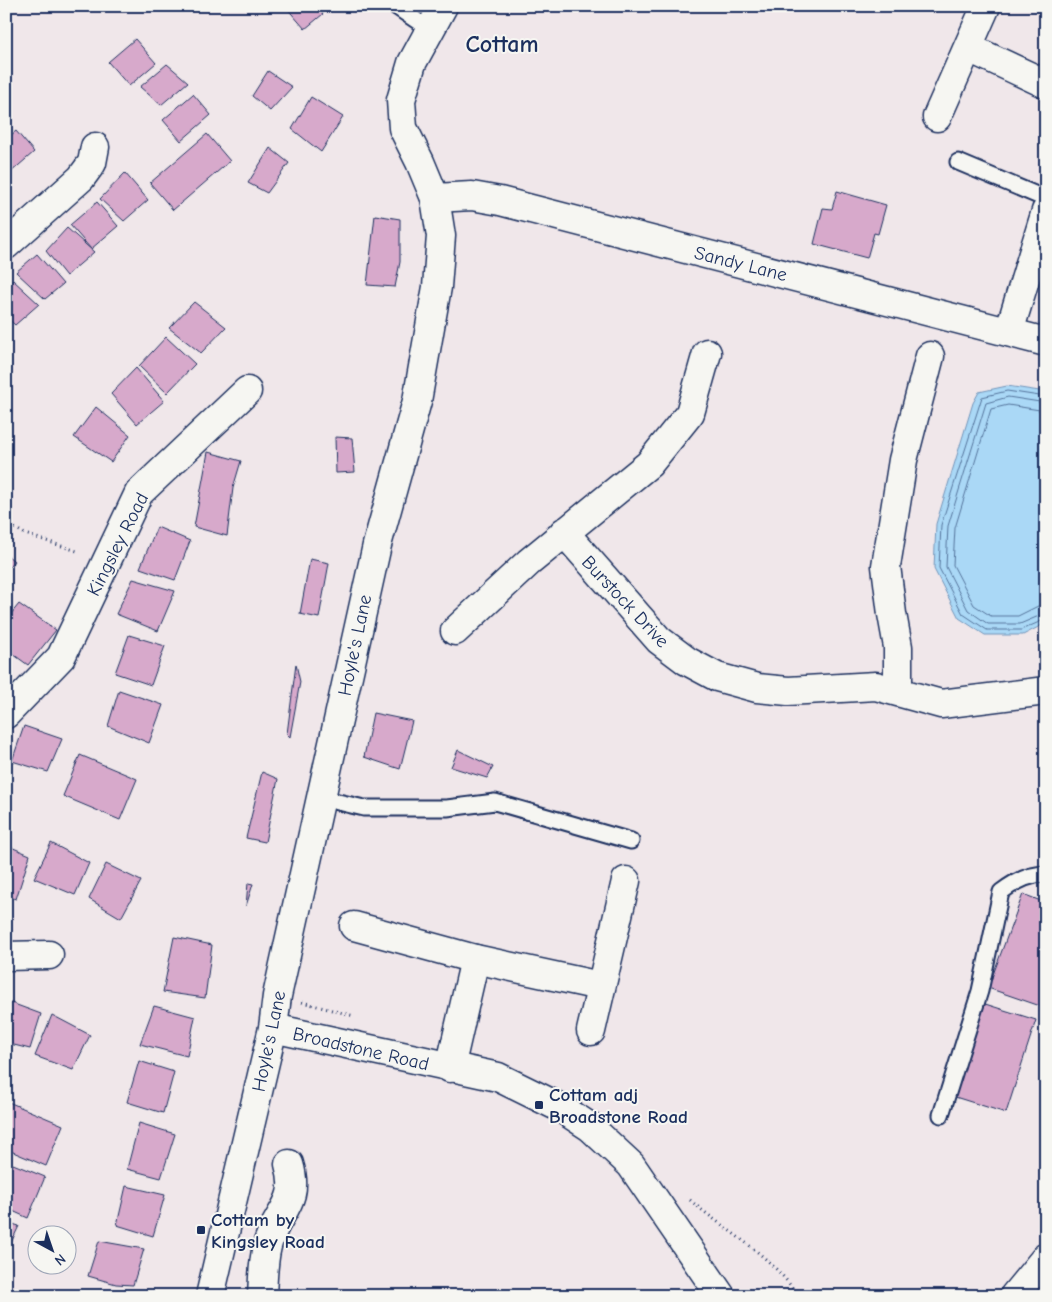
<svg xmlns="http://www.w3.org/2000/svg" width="1052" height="1302" font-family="'Comic Neue',sans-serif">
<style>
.water{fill:#aad8f6;stroke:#7194b9}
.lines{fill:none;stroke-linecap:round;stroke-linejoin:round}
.shore{stroke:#54739b;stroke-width:1}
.building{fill:#d7a9cb;stroke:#1b2f5e}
.service-casing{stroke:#1b2f5e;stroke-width:19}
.minor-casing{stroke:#1b2f5e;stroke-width:31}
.tertiary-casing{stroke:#1b2f5e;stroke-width:31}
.path{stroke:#1b2f5e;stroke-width:3;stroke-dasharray:1 4;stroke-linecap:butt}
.service{stroke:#f6f6f2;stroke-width:15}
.minor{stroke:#f6f6f2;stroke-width:28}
.tertiary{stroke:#f6f6f2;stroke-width:28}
.poi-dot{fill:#1b2f5e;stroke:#f6f6f2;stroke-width:2}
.labels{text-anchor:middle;stroke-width:4;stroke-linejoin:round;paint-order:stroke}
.street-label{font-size:19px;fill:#1b2f5e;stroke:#f6f6f2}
.poi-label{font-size:19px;font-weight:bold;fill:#1b2f5e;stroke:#f6f6f2;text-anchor:start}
.district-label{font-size:24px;font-weight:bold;fill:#1b2f5e;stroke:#f6f6f2}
</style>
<rect width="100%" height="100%" fill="#f0e7ea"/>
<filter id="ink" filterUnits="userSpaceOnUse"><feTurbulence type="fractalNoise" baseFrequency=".02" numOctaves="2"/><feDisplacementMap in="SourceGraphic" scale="10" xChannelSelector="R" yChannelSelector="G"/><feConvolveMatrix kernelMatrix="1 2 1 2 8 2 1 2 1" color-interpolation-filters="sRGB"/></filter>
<g filter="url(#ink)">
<polygon class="water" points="1007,386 1046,392 1046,623 1023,635 985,635 959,618 934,569 936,524 973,403 979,392"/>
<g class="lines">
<g class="shore">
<polyline points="1046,397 1007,391 982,397 941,525 939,568 963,614 987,630 1021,630 1046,619"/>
<polyline points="1046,403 1008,397 986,403 948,526 946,567 968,610 988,624 1020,624 1046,613"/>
<polyline points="1046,411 1008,405 991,409 955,528 953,565 974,605 991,616 1018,616 1038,606 1046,605"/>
</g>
</g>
<g class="building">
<polygon points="285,6 317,6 323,14 305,29"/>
<polygon points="135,39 156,63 129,86 108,62"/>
<polygon points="167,64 188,82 161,105 140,87"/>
<polygon points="268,71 292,87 270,111 252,96"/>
<polygon points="193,94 211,115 181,141 163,120"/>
<polygon points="311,97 343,117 321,152 292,129"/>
<polygon points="16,131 34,152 10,173 6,170 6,139"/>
<polygon points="207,134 230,161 173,210 150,183"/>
<polygon points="270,148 289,163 267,193 248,183"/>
<polygon points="125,173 148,200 124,221 100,199"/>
<polygon points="837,191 886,205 878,234 874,233 867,258 814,244 823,208 832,209"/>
<polygon points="97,202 118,226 91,249 70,225"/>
<polygon points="375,215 400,219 400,262 395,287 367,285"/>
<polygon points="67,228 94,252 66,276 46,251"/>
<polygon points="37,254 63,284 45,299 16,272"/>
<polygon points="13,280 39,304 15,325 6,317 6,285"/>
<polygon points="194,302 226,327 201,353 169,328"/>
<polygon points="166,337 195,364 167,393 139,366"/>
<polygon points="136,368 164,401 137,424 111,394"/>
<polygon points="96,407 130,435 111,462 74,437"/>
<polygon points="335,437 352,438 355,472 336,473"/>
<polygon points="208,452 241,461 233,488 227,536 194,527"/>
<polygon points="157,527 190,541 175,580 140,568"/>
<polygon points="6,554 14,561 6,571"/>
<polygon points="310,559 329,563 319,618 300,614"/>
<polygon points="133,579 175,591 158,631 116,614"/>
<polygon points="19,604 56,630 28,665 6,649 6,620"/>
<polygon points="129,635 165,646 151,685 115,673"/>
<polygon points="296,664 300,682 290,737 287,734"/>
<polygon points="119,690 163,705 149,743 108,726"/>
<polygon points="373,713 412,721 400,769 364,757"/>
<polygon points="24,726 62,739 48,772 12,761"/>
<polygon points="458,750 493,767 487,778 451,767"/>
<polygon points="80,755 137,779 120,820 63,796"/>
<polygon points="262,772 278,779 265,842 246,838"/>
<polygon points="51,843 89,863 75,895 34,878"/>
<polygon points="6,845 30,855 16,899 6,896"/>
<polygon points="106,864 141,881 121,918 89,899"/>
<polygon points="248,883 253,884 246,906"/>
<polygon points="1023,894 1046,903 1046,1008 988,988"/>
<polygon points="174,937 212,945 205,998 163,992"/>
<polygon points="6,1001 41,1014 30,1049 6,1043"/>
<polygon points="982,1003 1036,1020 1006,1113 952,1096"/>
<polygon points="154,1006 195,1017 187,1056 140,1044"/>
<polygon points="52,1015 90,1035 73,1070 35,1056"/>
<polygon points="139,1061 174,1072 163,1113 127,1102"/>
<polygon points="6,1101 63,1125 46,1166 6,1149"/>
<polygon points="139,1123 175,1134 161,1178 127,1169"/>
<polygon points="13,1164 45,1177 28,1218 6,1208 6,1176"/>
<polygon points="126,1186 165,1195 153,1236 117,1225"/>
<polygon points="6,1222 19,1226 6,1253"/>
<polygon points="99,1241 144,1249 133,1285 116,1284 88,1276"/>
</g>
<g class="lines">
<defs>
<g id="service">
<polyline points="395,6 429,29"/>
<polyline points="958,162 1046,199"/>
<polyline points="321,798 364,808 447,808 495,802 631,841"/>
<path d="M941 1115 980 991 1001 892C1014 882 1029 874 1046 874"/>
</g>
<g id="minor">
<polyline points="969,48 1046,84"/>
<polyline points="937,117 986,6"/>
<polyline points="6,245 81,178 92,163 95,147"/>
<polyline points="1009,332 1046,211"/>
<polyline points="564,532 659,640 687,661 717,677 757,688 788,691 876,686 941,704 1046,691"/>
<polyline points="455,631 529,562 649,464 690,413 707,353"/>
<polyline points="898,691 898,647 892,614 886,566 903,460 930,356"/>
<polyline points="6,714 61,657 139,493 247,391"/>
<polyline points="354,926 475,959"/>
<polyline points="6,956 49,955"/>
<polyline points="273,1028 498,1077 561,1108 590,1127 631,1165 721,1296"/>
<polyline points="591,1031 626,881"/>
<polyline points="450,1068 475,959 600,986"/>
<path d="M262 1296C263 1279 263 1262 267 1246 276 1211 301 1204 289 1164"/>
<polyline points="1014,1296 1046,1257"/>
</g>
<g id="tertiary">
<polyline points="435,198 472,196 500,201 1046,342"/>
<polyline points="210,1296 273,1028 277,996 377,545 417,401 437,287 441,236 435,198 420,162 403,128 401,100 412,63 443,6"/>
</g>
</defs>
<use href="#service" class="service-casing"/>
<use href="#minor" class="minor-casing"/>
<use href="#tertiary" class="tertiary-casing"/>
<g class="path">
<polyline points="6,523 25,534 80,552"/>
<polyline points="302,1002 354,1016"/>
<path d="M690 1200C728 1233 770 1253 798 1296"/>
</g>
<use href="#service" class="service"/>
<use href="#minor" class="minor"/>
<use href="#tertiary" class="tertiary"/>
</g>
</g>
<g class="poi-dot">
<rect x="534" y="1100" width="10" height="10" rx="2.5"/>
<rect x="196" y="1225" width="10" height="10" rx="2.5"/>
</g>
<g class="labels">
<g class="street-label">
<text transform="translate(741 263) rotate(14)" y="7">Sandy Lane</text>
<text transform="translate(117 544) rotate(-63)" y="7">Kingsley Road</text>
<text transform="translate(626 601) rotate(47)" y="7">Burstock Drive</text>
<text transform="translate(354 645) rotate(-78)" y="7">Hoyle's Lane</text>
<text transform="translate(268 1041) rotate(-78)" y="7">Hoyle's Lane</text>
<text transform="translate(361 1048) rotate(13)" y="7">Broadstone Road</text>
</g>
<g class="poi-label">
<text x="549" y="1101">Cottam adj<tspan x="549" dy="22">Broadstone Road</tspan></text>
<text x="211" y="1226">Cottam by<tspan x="211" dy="22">Kingsley Road</tspan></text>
</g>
<g class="district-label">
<text x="502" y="52">Cottam</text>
</g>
</g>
<rect width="1052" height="1302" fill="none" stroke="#f6f6f2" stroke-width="25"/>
<rect x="12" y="12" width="1027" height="1277" fill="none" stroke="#1b2f5e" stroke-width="2" filter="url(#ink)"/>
<g transform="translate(52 1250) rotate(140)"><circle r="24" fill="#f6f6f2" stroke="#9ea6b7"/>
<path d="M0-4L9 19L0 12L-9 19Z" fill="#1b2f5e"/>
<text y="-8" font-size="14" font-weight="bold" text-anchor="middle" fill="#1b2f5e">N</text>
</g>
</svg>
